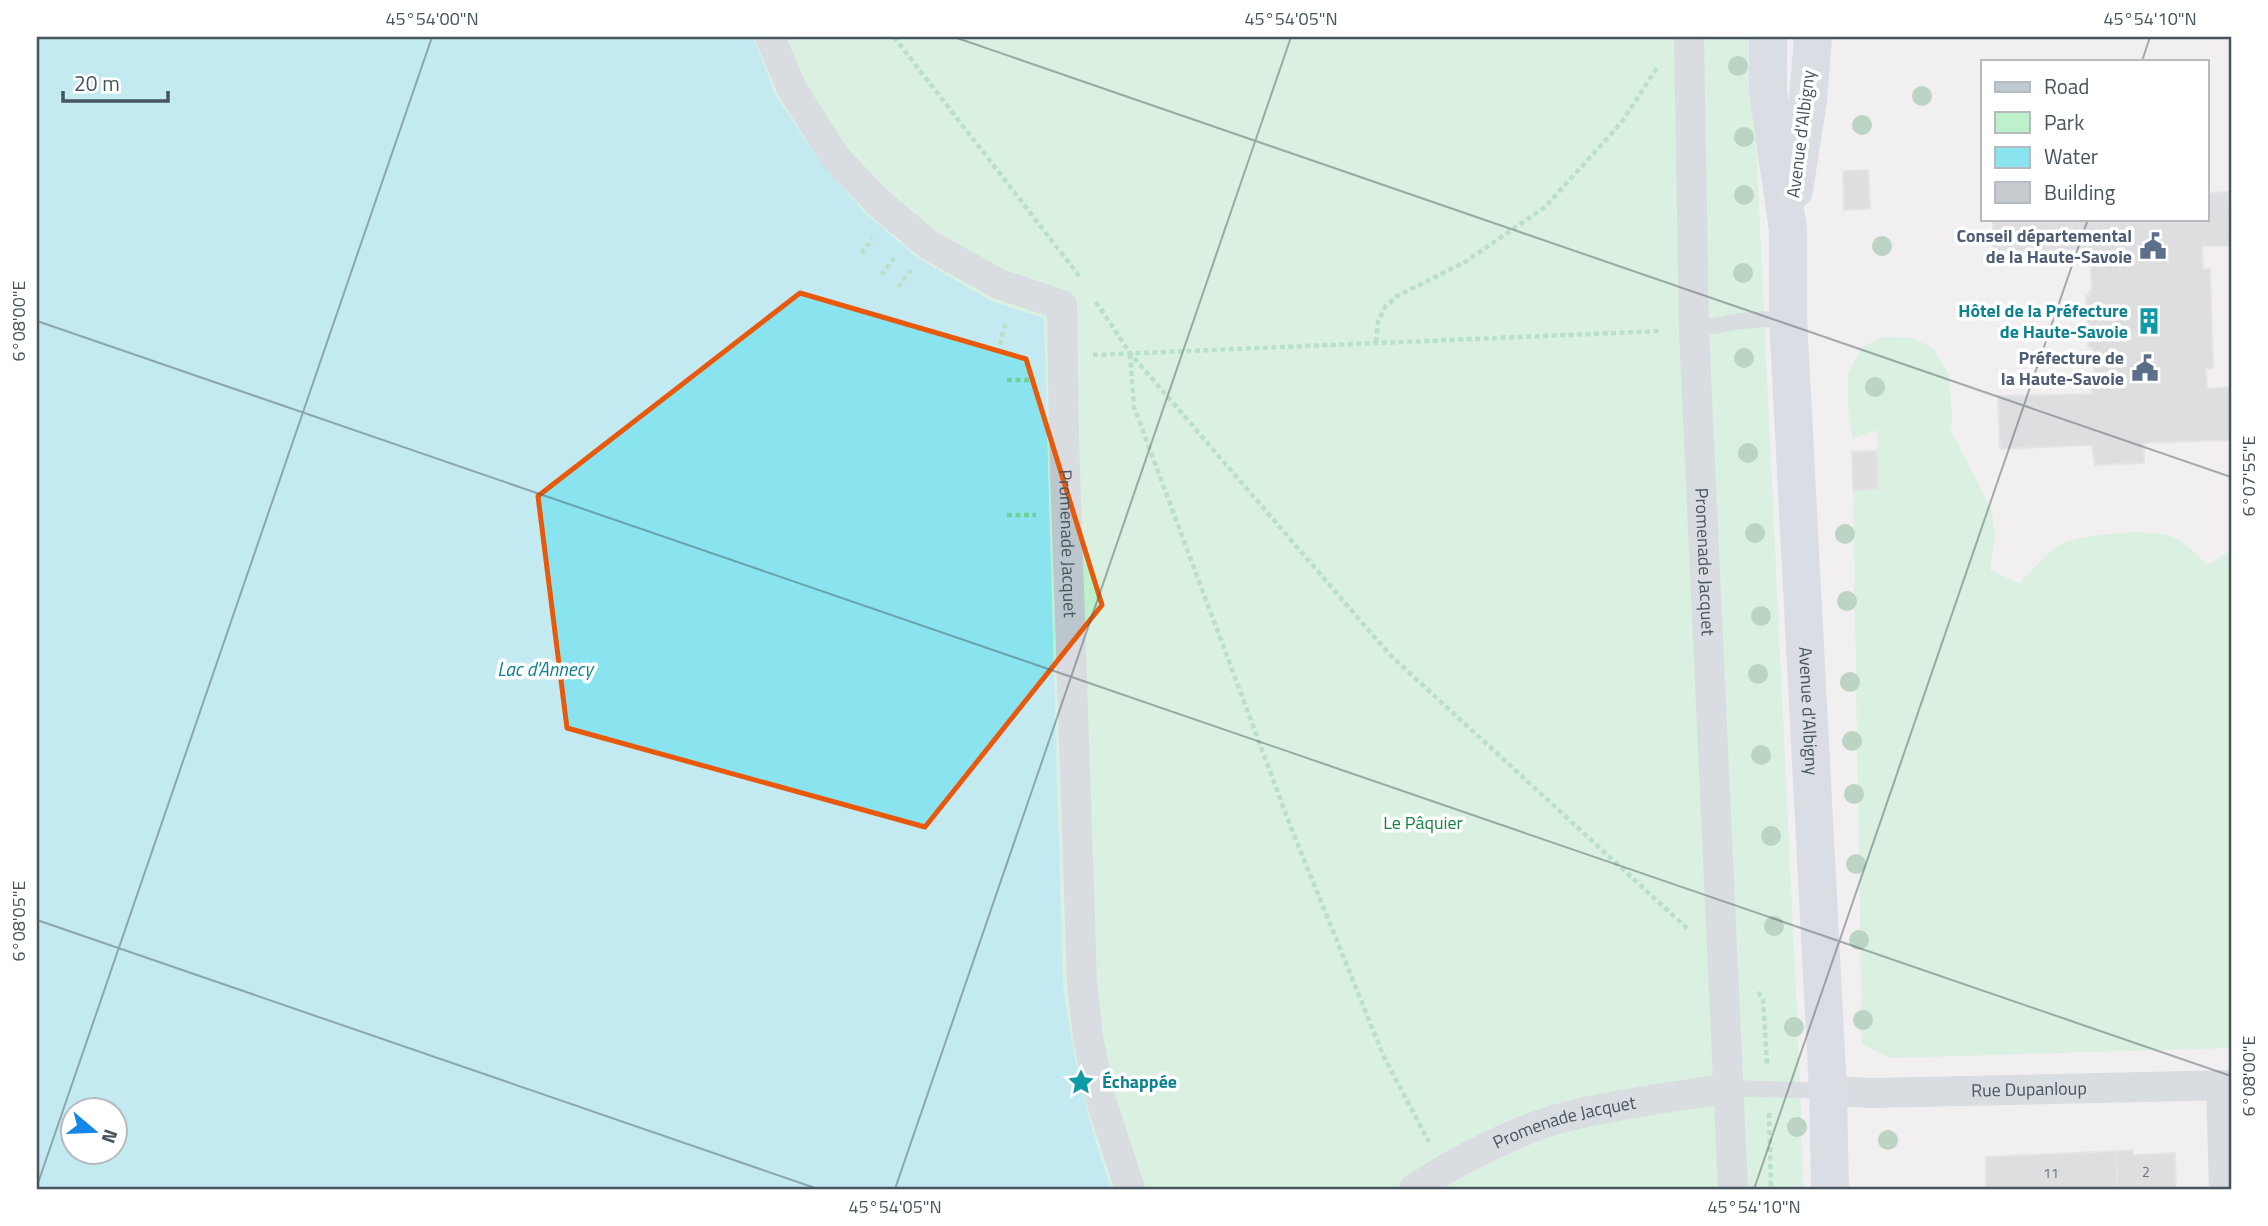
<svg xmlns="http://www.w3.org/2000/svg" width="2268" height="1226" font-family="'Titillium Web',sans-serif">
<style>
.green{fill:#bdf1cc}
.water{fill:#89e4ef;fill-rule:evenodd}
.building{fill:#c6cbcf;stroke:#d3d6db;stroke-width:2}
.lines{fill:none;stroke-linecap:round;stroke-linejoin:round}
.path{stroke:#74d099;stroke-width:4.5;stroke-dasharray:5 3.5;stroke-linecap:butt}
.lane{stroke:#bbc6cd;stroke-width:16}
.street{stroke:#bbc6cd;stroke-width:30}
.secondary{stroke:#bdcad4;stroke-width:38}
.tree{fill:#78b38f}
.marked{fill:none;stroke:#e8590c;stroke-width:5;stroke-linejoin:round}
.ticks{fill:none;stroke:#47555e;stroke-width:2;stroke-opacity:0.45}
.labels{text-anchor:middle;stroke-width:7;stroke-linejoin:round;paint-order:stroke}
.number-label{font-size:14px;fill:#67727a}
.street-label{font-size:18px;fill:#47555e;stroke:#fff}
.service-label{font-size:18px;font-weight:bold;fill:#4e5e75;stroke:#fff;text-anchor:end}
.culture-label{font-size:18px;font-weight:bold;fill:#0d838f;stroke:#fff;text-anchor:end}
.park-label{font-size:18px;fill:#148240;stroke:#fff}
.water-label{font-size:19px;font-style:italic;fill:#0a8290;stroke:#fff}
.neatline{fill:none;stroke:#47555e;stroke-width:2.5}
.ticks-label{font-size:18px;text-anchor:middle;fill:#47555e}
</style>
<rect width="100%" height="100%" fill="#f2eff0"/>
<g class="green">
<path d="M753 37H1751L1800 1079 1803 1189H1112C1087 1122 1072 1054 1063 984L1044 318 991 301 963 285 918 258 864 212 819 160 776 96Z"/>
<path d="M1883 337 1912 338 1933 348 1948 373 1952 413 1951 430 1992 511 1995 535 1990 570 2019 583C2031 572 2044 556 2058 546 2076 534 2155 527 2175 538 2187 544 2197 556 2208 565L2231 550V1048L1890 1058 1862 1044 1853 490 1878 489 1877 430 1853 439 1848 409V374L1862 347Z"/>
</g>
<path class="water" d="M37 37H753L776 96 819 160 864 212 918 258 963 285 991 301 1044 318 1063 984C1072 1054 1087 1122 1112 1189H37ZM74 1110H116V1152H74Z"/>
<g class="building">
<polygon points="1868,170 1870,209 1844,210 1843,171"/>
<polygon points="2228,192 2230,246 2202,246 2203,269 2210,269 2213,368 2206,369 2207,389 2231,387 2231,440 2144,443 2144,463 2095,465 2092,445 2000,449 1998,396 2092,394 2091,386 2095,386 2093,350 2088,346 2086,296 2090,296 2089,292 2092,292 2090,255 2087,255 2086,249 2002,252 2002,255 1993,255 1993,219 2207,219 2207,193"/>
<polygon points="1877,451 1878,489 1853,490 1852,452"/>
<polygon points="2133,1150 2133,1155 2175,1153 2176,1189 2117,1189 2116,1151"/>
<polygon points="2116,1151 2117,1189 1986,1189 1986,1157"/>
</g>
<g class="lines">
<g class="path">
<polyline points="894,37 1080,277"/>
<polyline points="861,253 873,239"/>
<polyline points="881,275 895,257"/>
<polyline points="898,287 911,270"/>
<polyline points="1096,302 1130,353 1390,655 1689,930"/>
<polyline points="1376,342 1378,322 1385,307 1397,296 1465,262 1545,207 1621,123 1657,68"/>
<polyline points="1000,345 1006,321"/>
<polyline points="1130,354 1134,407 1290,825 1384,1057 1429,1142"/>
<polyline points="1093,355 1662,331"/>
<polyline points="1007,380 1031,380"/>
<polyline points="1007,515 1036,515"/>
<polyline points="1758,992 1763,999 1767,1065"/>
<polyline points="1769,1113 1771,1189"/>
</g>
<g class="lane">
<polyline points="1694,330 1740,321 1788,318"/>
<polyline points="1727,1088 1828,1091"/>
</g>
<g class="street">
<path id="s1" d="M770 37 792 89 835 157 879 203 929 245 999 284 1062 305 1064 439 1082 981 1088 1037 1099 1094 1130 1189"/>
<path id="s2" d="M1689 37 1694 330 1733 1189"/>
<polyline points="2221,1085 2224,1189"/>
<path id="s3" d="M1828 1091 1873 1093 2231 1085"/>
<path id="s4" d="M1414 1189C1455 1161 1520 1128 1569 1116 1621 1103 1675 1097 1727 1088"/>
</g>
<g class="secondary">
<path id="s5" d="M1768 37V92L1788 230V318L1828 1091 1830 1189"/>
<polyline points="1794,190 1808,100 1813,37"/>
</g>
</g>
<g class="tree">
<circle cx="1738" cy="66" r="10"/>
<circle cx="1922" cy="96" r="10"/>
<circle cx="1862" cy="125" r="10"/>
<circle cx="1744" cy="137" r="10"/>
<circle cx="1744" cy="195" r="10"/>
<circle cx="1882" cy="246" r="10"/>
<circle cx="1743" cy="273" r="10"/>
<circle cx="1744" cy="358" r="10"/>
<circle cx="1875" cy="387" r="10"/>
<circle cx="1748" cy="453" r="10"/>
<circle cx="1755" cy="533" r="10"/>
<circle cx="1845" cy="534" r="10"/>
<circle cx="1847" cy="601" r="10"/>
<circle cx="1761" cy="616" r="10"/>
<circle cx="1758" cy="674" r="10"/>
<circle cx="1850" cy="682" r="10"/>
<circle cx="1852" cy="741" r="10"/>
<circle cx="1761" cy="755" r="10"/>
<circle cx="1854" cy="794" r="10"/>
<circle cx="1771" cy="836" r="10"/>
<circle cx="1856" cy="864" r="10"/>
<circle cx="1774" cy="926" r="10"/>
<circle cx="1859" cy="940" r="10"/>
<circle cx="1863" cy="1020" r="10"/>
<circle cx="1794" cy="1027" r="10"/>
<circle cx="1797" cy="1127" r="10"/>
<circle cx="1888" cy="1140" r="10"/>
</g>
<path d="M0 0H2268V1226H0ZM800 293 1026 359 1102 605 925 827 567 728 538 496Z" fill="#f2eff0" fill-opacity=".55" fill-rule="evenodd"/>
<path class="marked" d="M800 293 1026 359 1102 605 925 827 567 728 538 496Z"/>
<path class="ticks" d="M954 37 2231 477M2142 61 2150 37M37 321 2231 1076M37 920 818 1189M37 1186 432 37M895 1189 1291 37M1754 1189 2088 219"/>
<defs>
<symbol id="civic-bare" viewBox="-9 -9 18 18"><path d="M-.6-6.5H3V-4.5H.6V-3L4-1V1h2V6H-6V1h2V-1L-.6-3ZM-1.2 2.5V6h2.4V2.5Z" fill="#5c6f8a" stroke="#fff" stroke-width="2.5" paint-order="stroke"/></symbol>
<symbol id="building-bare" viewBox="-9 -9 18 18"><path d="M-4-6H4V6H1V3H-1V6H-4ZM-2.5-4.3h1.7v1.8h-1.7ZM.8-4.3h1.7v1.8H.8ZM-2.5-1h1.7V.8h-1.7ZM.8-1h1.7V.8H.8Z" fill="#0f9aa8" stroke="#fff" stroke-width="2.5" paint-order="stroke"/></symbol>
<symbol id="sight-bare" viewBox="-9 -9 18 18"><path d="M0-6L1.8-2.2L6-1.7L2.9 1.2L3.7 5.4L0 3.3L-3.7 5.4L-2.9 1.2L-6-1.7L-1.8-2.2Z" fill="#0f9aa8" stroke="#fff" stroke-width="2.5" paint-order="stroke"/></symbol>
</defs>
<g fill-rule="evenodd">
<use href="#civic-bare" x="2134" y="227" width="38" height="38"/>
<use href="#building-bare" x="2130" y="302" width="38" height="38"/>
<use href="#civic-bare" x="2126" y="349" width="38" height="38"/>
<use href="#sight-bare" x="1062" y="1063" width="38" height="38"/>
</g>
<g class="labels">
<g class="number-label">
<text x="2146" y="1177">2</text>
<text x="2051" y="1178">11</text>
</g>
<g class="street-label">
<text transform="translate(1801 134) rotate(-83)" y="6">Avenue d'Albigny</text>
<text dy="6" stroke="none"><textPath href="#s1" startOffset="651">Promenade Jacquet</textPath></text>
<text dy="6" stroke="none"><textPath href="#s2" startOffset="525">Promenade Jacquet</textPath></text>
<text dy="6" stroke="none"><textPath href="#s5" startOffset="676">Avenue d'Albigny</textPath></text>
<text dy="6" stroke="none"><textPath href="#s3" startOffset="201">Rue Dupanloup</textPath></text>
<text dy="6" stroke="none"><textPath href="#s4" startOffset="166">Promenade Jacquet</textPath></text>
</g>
<g class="service-label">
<text x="2132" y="242">Conseil départemental<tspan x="2132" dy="21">de la Haute-Savoie</tspan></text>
<text x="2124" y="364">Préfecture de<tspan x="2124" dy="21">la Haute-Savoie</tspan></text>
</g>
<g class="culture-label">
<text x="2128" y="317">Hôtel de la Préfecture<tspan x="2128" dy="21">de Haute-Savoie</tspan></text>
<text x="1102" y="1088" text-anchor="start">Échappée</text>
</g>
<g class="park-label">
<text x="1423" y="829">Le Pâquier</text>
</g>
<g class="water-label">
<text x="545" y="676">Lac d'Annecy</text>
</g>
</g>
<rect width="2268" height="1226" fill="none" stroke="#ffffff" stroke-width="77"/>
<rect x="1981" y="60" width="228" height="161" fill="#ffffff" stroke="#b5bbbf" stroke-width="2"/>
<rect x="1995" y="82" width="35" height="10" fill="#bdcad4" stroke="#b5bbbf" stroke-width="2"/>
<text x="2044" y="94" font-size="21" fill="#47555e">Road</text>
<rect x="1995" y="112" width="35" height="21" fill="#bdf1cc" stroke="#b5bbbf" stroke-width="2"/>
<text x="2044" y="130" font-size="21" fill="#47555e">Park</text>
<rect x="1995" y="147" width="35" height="21" fill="#89e4ef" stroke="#b5bbbf" stroke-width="2"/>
<text x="2044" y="164" font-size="21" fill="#47555e">Water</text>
<rect x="1995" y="182" width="35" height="21" fill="#c6cbcf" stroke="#b5bbbf" stroke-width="2"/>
<text x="2044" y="200" font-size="21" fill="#47555e">Building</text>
<g transform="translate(94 1131) rotate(109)"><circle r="33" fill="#ffffff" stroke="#b5bbbf" stroke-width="2"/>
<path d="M0-5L12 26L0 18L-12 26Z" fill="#1386e8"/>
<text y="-10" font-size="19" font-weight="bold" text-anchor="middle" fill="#47555e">N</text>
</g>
<path d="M63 91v10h105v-10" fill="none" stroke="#47555e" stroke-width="3.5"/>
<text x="74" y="91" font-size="21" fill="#47555e" stroke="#ffffff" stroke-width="5" paint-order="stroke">20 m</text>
<rect x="38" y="38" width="2192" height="1150" class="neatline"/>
<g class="ticks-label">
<text x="432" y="25">45°54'00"N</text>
<text x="1291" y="25">45°54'05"N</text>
<text x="2150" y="25">45°54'10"N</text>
<text transform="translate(19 321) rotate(-90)" y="6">6°08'00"E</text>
<text transform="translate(2249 476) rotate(-90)" y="6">6°07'55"E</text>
<text transform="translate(19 921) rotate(-90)" y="6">6°08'05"E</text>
<text transform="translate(2249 1076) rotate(-90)" y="6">6°08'00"E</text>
<text x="895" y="1213">45°54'05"N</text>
<text x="1754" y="1213">45°54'10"N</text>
</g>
</svg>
